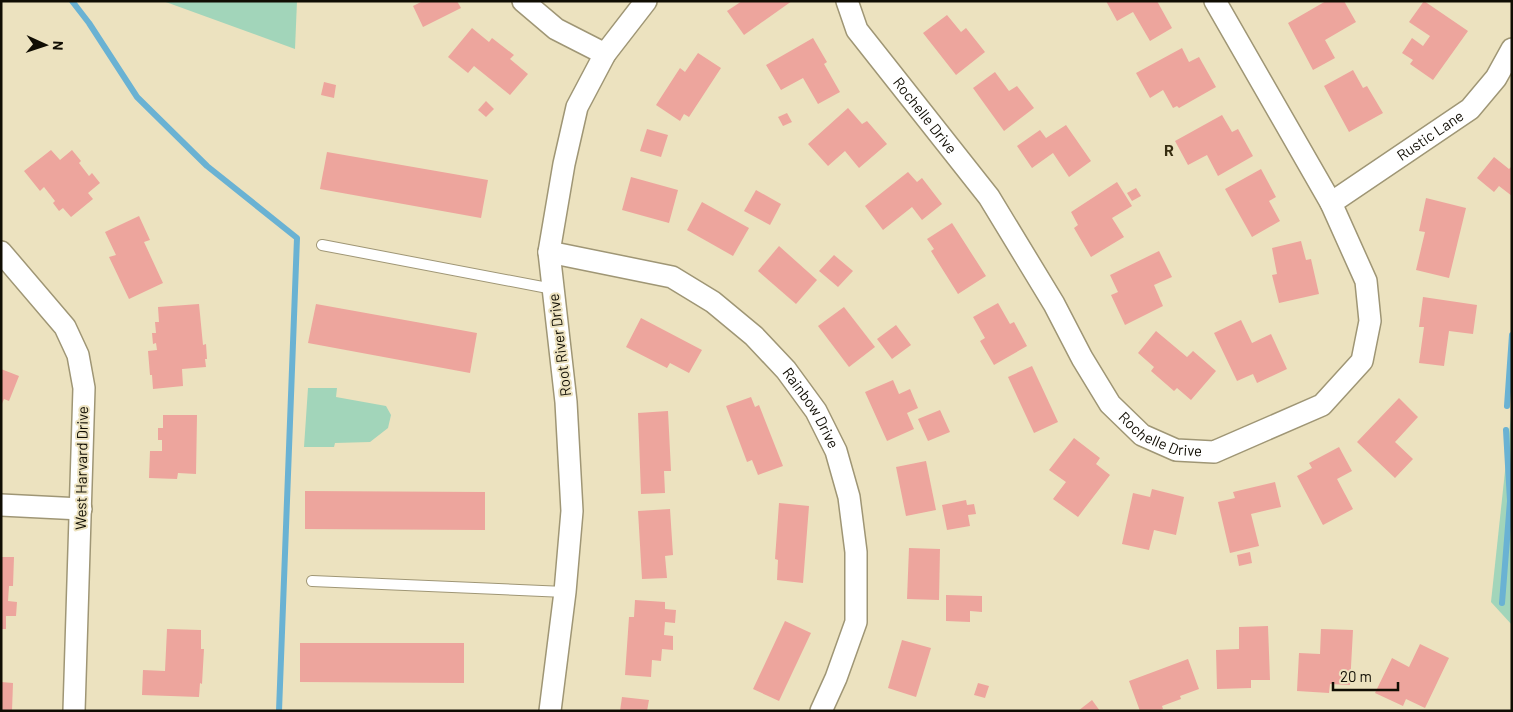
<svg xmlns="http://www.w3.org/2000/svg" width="1513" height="712" font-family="Barlow,sans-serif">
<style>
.green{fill:#a2d5ba}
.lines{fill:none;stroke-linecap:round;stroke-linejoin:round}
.stream{stroke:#6ab2d3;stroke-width:6}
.building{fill:#eda59d}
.lane-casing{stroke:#9f9675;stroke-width:12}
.street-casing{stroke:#9f9675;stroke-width:24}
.lane{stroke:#fff;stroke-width:10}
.street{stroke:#fff;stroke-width:21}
.labels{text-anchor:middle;stroke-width:4;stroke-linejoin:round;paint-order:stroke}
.street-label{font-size:15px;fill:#100d03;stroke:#ece2bf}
.neighbourhood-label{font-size:16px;font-weight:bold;fill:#362d10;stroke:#ece2bf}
</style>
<rect width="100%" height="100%" fill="#ece2bf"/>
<g class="green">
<polygon points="163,1 297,1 295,49"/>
<polygon points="308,388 337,388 336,397 386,406 391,415 388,428 370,442 335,443 334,447 304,447"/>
<polygon points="1512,406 1512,625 1491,602"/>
</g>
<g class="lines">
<g class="stream">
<polyline points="72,1 89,23 137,97 207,166 297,238 279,711"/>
<polyline points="1507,406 1512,335"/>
<polyline points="1502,603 1510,501 1506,430"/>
</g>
</g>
<g class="building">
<polygon points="423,1 457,1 461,8 423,27 413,6"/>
<polygon points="742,1 792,1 744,35 727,11"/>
<polygon points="1106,1 1157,1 1172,28 1150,41 1133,12 1117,21"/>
<polygon points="1326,1 1344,1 1356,22 1325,40 1335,58 1313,70 1288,23"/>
<polygon points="1424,1 1468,31 1433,80 1410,64 1413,60 1402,53 1412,38 1423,46 1430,36 1409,22"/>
<polygon points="947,15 961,32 966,28 985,52 956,75 923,33"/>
<polygon points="472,28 489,42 492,38 514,55 510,59 528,74 510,95 474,66 468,73 448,57"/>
<polygon points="813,38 827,62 824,64 840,92 818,104 803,78 781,90 766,65"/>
<polygon points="1182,48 1189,62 1199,57 1216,87 1179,108 1177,106 1173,108 1163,90 1150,98 1136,73"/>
<polygon points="698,53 721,68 689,117 684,114 680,121 656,105 680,68 685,72"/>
<polygon points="1353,70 1363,88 1367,86 1383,113 1349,132 1324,86"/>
<polygon points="995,72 1009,91 1017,86 1034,108 1004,131 973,88"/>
<polygon points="324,82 336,85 334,98 321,95"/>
<polygon points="486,101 494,109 486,117 478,110"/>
<polygon points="848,108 862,124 867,121 887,144 859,168 845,151 828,166 808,144"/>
<polygon points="787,113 792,122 783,126 778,117"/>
<polygon points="1222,115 1232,132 1238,129 1253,156 1218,176 1207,155 1188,165 1175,141"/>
<polygon points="1066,125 1091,161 1069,177 1053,153 1032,168 1017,146 1040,130 1046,138"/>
<polygon points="647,129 668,135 661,157 640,151"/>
<polygon points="51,150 60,160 72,150 81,161 79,163 89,176 92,173 100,183 88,193 93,199 71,217 63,208 59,211 53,203 55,201 44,187 40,191 24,171"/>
<polygon points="327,152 488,180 481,218 320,189"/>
<polygon points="1494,157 1509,169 1512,166 1512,196 1499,186 1494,192 1477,178"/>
<polygon points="1261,169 1276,197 1269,201 1280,221 1252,237 1225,189"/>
<polygon points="908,172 917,182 922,178 942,204 922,220 912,207 883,230 865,206"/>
<polygon points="631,177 678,190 669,223 622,210"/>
<polygon points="1117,182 1132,206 1112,218 1124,237 1091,257 1074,228 1078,225 1071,212"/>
<polygon points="1136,188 1141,196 1132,201 1127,193"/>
<polygon points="756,190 781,204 770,225 744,211"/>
<polygon points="1426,198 1466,208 1449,278 1416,270 1425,232 1419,231"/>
<polygon points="702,202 749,228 733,256 687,230"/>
<polygon points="139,216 150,240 144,242 163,283 129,299 109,257 116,255 105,232"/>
<polygon points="952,223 986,276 958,294 931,251 934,249 927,239"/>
<polygon points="1301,241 1306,260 1311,259 1319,294 1279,303 1272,275 1277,274 1272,248"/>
<polygon points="779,246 817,280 796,304 758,271"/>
<polygon points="1159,251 1172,277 1154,285 1163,306 1125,325 1111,295 1118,292 1110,275"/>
<polygon points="834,255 853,271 838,287 819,271"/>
<polygon points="1423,297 1477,305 1473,334 1449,331 1444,366 1419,363 1424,327 1419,327"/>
<polygon points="998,303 1010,324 1014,322 1027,346 994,365 980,341 985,338 973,317"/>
<polygon points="199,304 203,345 206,344 207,359 205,359 206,367 182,369 183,386 153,389 152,375 150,375 148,351 157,350 156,343 153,344 152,333 156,333 155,322 159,322 158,307"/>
<polygon points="316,304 477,333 470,373 308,343"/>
<polygon points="844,307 875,347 849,367 818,326"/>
<polygon points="641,318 702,350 689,373 670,363 667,368 626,347"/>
<polygon points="1241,320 1252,343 1271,334 1287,369 1257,383 1253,374 1237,381 1214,333"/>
<polygon points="896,325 911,345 892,359 877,339"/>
<polygon points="1156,331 1187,357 1193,351 1216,371 1191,400 1177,388 1174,391 1151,371 1154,367 1138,353"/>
<polygon points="1032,366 1058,422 1034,433 1008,377"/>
<polygon points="1,369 19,376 9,401 4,399 1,406"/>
<polygon points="893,380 899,394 910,389 918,408 907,413 914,429 887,441 865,392"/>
<polygon points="751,397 755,407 759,405 783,466 758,475 752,460 747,462 726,406"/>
<polygon points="1399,398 1418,417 1395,442 1413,459 1395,478 1357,442"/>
<polygon points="940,410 950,432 928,441 918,419"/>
<polygon points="668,411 671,471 664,471 665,493 641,494 638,413"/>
<polygon points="163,415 197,415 196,474 178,473 177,479 149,478 150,451 162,451 162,440 158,440 158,428 163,428"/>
<polygon points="1074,438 1100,458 1096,464 1110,475 1078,517 1053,499 1066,482 1049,470"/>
<polygon points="1339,447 1352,471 1337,479 1353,509 1323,525 1297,476 1312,468 1309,463"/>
<polygon points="926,461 936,510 906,516 896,467"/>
<polygon points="1275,482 1281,507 1251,514 1259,546 1230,553 1218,502 1235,498 1233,492"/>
<polygon points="1152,489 1184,497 1176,535 1154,530 1149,550 1122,544 1133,493 1150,497"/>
<polygon points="305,491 485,492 485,530 305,529"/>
<polygon points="966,500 967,505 974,504 976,514 968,515 970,526 947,530 942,505"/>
<polygon points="779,503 809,506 803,583 777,580 778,560 775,559"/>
<polygon points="670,509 673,555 665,556 667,578 642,579 638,511"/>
<polygon points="909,548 940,549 939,600 907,599"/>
<polygon points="1250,552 1252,563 1239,566 1237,555"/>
<polygon points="1,557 14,557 13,586 9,586 8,601 17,602 16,616 6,616 6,629 1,629"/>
<polygon points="946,595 982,596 982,612 970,611 970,622 946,621"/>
<polygon points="635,600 665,602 665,609 676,610 675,623 665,622 664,635 673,636 673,650 662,649 661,661 652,660 651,677 625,675 629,617 634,617"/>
<polygon points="785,621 811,633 779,701 753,689"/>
<polygon points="1268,626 1270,680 1251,680 1251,688 1217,689 1216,650 1239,649 1239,627"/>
<polygon points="167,629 201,630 201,649 204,649 202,684 200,683 199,697 142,695 143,670 165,671"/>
<polygon points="1321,629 1353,630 1350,685 1330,684 1329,693 1297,691 1299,653 1320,654"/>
<polygon points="902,640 931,648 916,697 888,688"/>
<polygon points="300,643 464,643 464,683 300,682"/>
<polygon points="1420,644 1449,658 1425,708 1406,699 1403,706 1375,693 1392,658 1409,667"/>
<polygon points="1188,659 1199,689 1180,696 1181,699 1162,706 1163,709 1158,711 1140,711 1129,681"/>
<polygon points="1,682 13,683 12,711 1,711"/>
<polygon points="978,683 989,686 985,698 974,695"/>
<polygon points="622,697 649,700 647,711 620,711"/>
<polygon points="1092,700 1100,711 1078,711"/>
</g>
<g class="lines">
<defs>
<g id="lane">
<polyline points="322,245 553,289"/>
<polyline points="312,581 565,592"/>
</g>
<g id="street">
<polyline points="523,1 556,29 605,54"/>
<path id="s1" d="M847 1 857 30 989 197 1054 304 1082 358 1110 404 1142 435 1176 450 1214 452 1322 405 1362 361 1370 321 1366 281 1331 203 1215 1"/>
<path id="s2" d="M1331 203 1470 109 1496 78 1512 49"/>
<polyline points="1,252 65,327 78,355 84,388 74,711"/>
<path id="s3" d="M549 252 672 277 713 302 754 336 786 370 816 411 836 451 849 497 856 552V622L836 678 821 711"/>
<polyline points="1,505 81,509"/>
<polyline points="550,711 565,592 572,511 566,402 549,252 564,164 577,107 605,54 646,1"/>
</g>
</defs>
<use href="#lane" class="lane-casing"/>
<use href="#street" class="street-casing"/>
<use href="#lane" class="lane"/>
<use href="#street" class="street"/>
</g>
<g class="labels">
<g class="street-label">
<text dy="5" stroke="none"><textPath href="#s1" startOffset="140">Rochelle Drive</textPath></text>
<text dy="5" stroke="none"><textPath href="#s2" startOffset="120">Rustic Lane</textPath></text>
<text transform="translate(560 345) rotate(-97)" y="5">Root River Drive</text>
<text dy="5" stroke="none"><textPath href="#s3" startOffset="319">Rainbow Drive</textPath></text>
<text dy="5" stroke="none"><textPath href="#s1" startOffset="545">Rochelle Drive</textPath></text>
<text transform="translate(82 468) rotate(-89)" y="5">West Harvard Drive</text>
</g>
<g class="neighbourhood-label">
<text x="1169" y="156">R</text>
</g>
</g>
<rect width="1513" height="712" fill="none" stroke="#100d03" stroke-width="5"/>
<g transform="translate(45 45) rotate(93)" stroke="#ece2bf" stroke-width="4" paint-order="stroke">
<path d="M0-4L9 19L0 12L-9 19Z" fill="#100d03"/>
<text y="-8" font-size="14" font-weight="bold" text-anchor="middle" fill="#100d03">N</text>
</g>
<path d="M1333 682v8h65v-8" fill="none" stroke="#100d03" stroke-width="2.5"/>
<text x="1340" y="682" font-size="15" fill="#100d03" stroke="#ece2bf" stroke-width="4" paint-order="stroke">20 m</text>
</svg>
